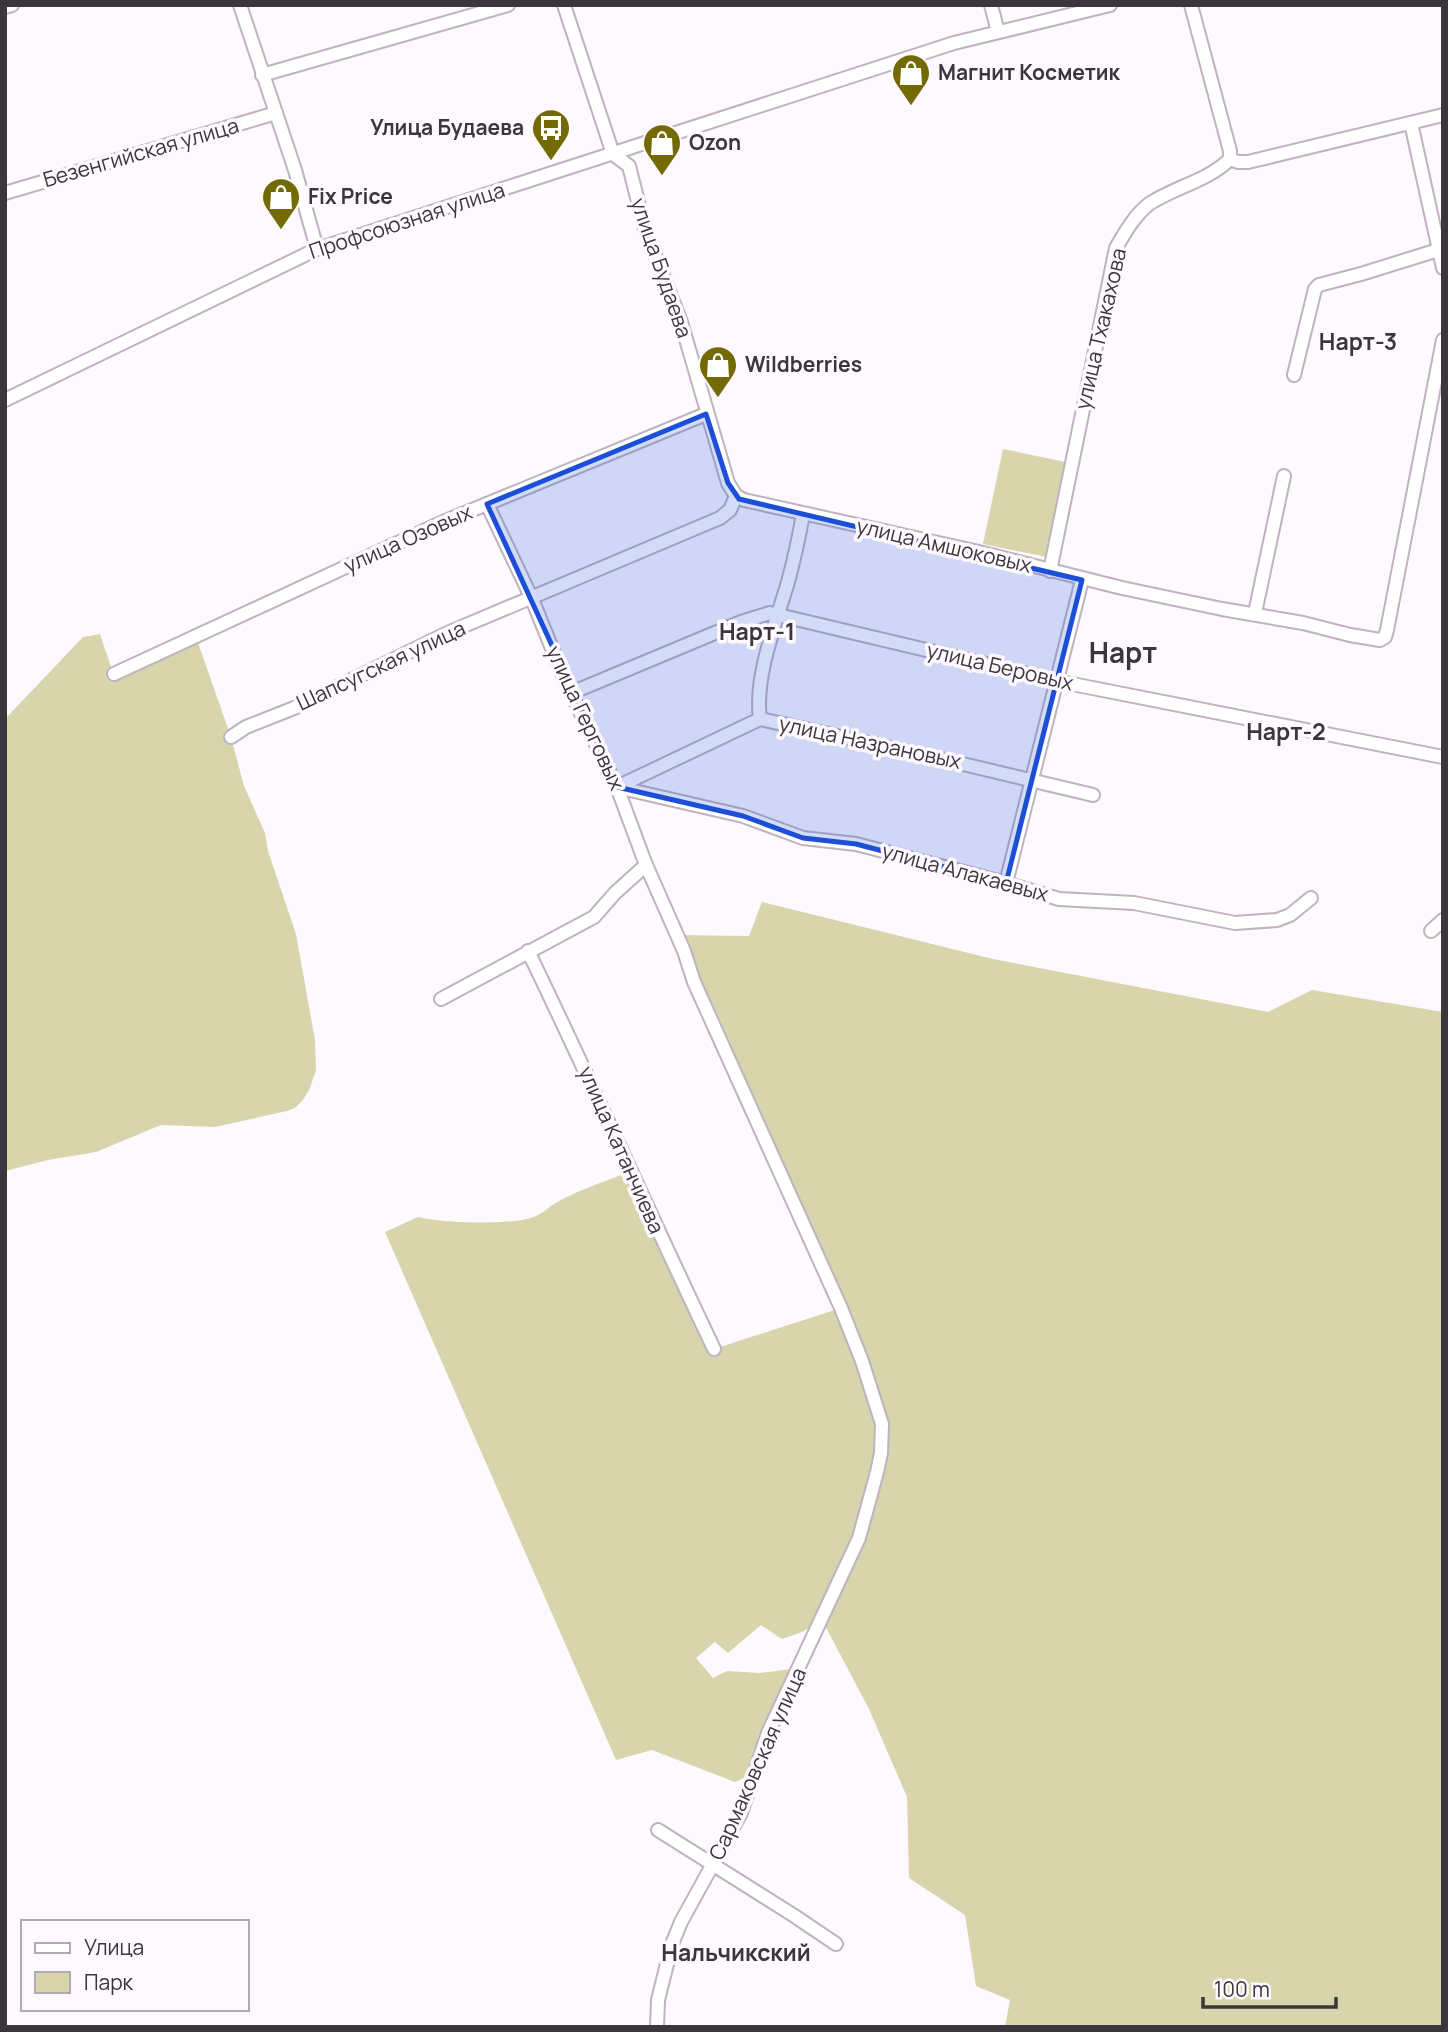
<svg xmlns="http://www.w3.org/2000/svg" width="1448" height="2032" font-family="Manrope,sans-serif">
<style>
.green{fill:#d8d5ad}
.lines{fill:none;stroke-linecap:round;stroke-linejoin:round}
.minor-casing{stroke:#beb3bf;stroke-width:16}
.minor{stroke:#fff;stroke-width:12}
.marked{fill:#1d4ed8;fill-opacity:0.2;stroke:#1d4ed8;stroke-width:5;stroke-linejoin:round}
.labels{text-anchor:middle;stroke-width:7;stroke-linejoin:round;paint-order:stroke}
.poi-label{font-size:21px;font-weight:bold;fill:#3a363b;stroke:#fdf9fe;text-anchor:start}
.street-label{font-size:21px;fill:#3a363b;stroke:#fdf9fe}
.neighbourhood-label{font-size:23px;font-weight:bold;fill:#3a363b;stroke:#fdf9fe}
.district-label{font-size:28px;font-weight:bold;fill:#3a363b;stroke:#fdf9fe}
</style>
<rect width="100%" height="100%" fill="#fdf9fe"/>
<g class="green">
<polygon points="1003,449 1066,462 1046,557 983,544"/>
<polygon points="100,634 113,673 195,634 231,737 244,786 265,833 268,851 296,934 315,1040 316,1070 310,1088 303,1100 295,1108 287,1111 215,1127 161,1125 96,1152 48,1160 5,1171 5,719 83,637"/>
<path d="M762 902 993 959 1268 1012 1312 990 1443 1012V2027H1005L1010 2000 976 1986 965 1915 909 1878 907 1797 869 1709 822 1620 802 1632 782 1639 761 1625 728 1653 715 1642 696 1658 713 1678 727 1671 760 1673 792 1669 748 1776 735 1782 652 1750 616 1760 385 1232 418 1217C441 1223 514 1226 536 1216 545 1212 551 1205 559 1201 581 1189 606 1181 629 1172L714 1349 841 1308 677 935 749 936Z"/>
</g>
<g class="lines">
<defs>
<g id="minor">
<polyline points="240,5 295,170 317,249"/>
<polyline points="564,5 613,154 629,166 645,229 681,322 728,483 736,496"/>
<polyline points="991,5 998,32"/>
<polyline points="1191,5 1230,151 1230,159"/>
<polyline points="5,7 12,5"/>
<polyline points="262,75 508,5"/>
<polyline points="1411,123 1443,268"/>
<polyline points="1230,159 1238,162 1248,162 1443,115"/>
<polyline points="5,193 276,113"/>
<polyline points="1294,375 1315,289 1319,285 1361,274 1438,250"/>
<polyline points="5,400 317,249 954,43 1110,5"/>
<polyline points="736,496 744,500 979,552 1122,588 1222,609 1303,623 1350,635 1380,640 1385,637 1387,630 1443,340"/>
<polyline points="487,504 532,599 566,683 617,787 646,865 684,951 694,982 841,1308 862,1361 882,1424 881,1453 877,1472 859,1538 768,1733 741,1813 681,1922 672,1944 658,2000 657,2027"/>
<path d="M1050 571 1116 248C1125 232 1135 215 1149 204 1174 187 1208 181 1230 159"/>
<polyline points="1255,613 1284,476"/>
<polyline points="114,674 443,522 706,414"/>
<polyline points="571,693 741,622 770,613 1057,681 1443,757"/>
<path d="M760 719C754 677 776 623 788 582 794 560 799 537 803 514"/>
<polyline points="231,737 246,727 294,708 452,631 720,518 730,510 736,496"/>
<polyline points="617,787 743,816 803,838 856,844 1006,883 1059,899 1134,903 1235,923 1277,920 1290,915 1311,898"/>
<polyline points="617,787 760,719 946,760 1093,795"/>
<polyline points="1006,883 1082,580"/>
<polyline points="1431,931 1443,920"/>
<path d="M528 951C592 1083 651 1217 714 1349"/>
<polyline points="441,999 594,917 615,893 646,865"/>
<polyline points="658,1830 793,1915 836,1944"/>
</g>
</defs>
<use href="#minor" class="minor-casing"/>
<use href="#minor" class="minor"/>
</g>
<path class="marked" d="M706 414 728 483 739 499 1082 580 1006 883 856 844 803 838 743 816 617 787 487 504Z"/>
<defs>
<symbol id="shop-pin" viewBox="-11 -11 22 30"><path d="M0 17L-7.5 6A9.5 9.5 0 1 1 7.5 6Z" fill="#746a03" stroke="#fdf9fe"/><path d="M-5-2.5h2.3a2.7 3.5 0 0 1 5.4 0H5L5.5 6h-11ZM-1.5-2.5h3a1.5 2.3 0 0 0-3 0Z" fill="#fff"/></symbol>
<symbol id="bus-pin" viewBox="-11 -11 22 30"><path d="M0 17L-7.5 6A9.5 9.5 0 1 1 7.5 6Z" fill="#746a03" stroke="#fdf9fe"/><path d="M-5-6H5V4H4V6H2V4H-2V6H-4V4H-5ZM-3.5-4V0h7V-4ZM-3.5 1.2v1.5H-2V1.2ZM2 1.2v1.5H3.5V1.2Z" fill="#fff"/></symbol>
</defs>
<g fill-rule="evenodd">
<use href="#shop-pin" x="889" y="51" width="44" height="60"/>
<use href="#bus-pin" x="529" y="106" width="44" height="60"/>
<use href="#shop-pin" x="640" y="121" width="44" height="60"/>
<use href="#shop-pin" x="259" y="175" width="44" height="60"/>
<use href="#shop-pin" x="696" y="343" width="44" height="60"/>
</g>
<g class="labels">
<g class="poi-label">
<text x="938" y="80">Магнит Косметик</text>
<text x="524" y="135" text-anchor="end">Улица Будаева</text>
<text x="689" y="150">Ozon</text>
<text x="308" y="204">Fix Price</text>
<text x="745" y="372">Wildberries</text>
</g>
<g class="street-label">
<text transform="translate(141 153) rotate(-16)" y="7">Безенгийская улица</text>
<text transform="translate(407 221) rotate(-18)" y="7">Профсоюзная улица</text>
<text transform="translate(661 268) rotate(71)" y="7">улица Будаева</text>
<text transform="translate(1101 329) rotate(-77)" y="7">улица Тхакахова</text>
<text transform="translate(408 539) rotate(-24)" y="7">улица Озовых</text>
<text transform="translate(944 546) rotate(13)" y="7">улица Амшоковых</text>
<text transform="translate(381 666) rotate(-25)" y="7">Шапсугская улица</text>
<text transform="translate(1000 667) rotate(13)" y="7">улица Беровых</text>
<text transform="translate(585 718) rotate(65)" y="7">улица Герговых</text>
<text transform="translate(870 743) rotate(12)" y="7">улица Назрановых</text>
<text transform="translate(965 873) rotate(15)" y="7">улица Алакаевых</text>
<text transform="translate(621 1150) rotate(66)" y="7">улица Катанчиева</text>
<text transform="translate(758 1764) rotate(-66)" y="7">Сармаковская улица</text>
</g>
<g class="neighbourhood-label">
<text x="1358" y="350">Нарт-3</text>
<text x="757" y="640">Нарт-1</text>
<text x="1286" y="740">Нарт-2</text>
<text x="736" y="1961">Нальчикский</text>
</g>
<g class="district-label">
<text x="1123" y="663">Нарт</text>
</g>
</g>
<rect width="1448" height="2032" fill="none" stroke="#3a363b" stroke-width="14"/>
<rect x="21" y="1920" width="228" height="91" fill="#fdf9fe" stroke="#afabb0" stroke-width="2"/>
<rect x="35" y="1943" width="35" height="10" fill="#ffffff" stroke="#afabb0" stroke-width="2"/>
<text x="84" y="1955" font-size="21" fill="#3a363b">Улица</text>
<rect x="35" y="1972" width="35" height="21" fill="#d8d5ad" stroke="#afabb0" stroke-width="2"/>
<text x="84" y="1990" font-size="21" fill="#3a363b">Парк</text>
<path d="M1203 1997v10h133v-10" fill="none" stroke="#3a363b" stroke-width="3.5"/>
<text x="1214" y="1997" font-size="21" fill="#3a363b" stroke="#fdf9fe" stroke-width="5" paint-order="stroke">100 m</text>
</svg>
